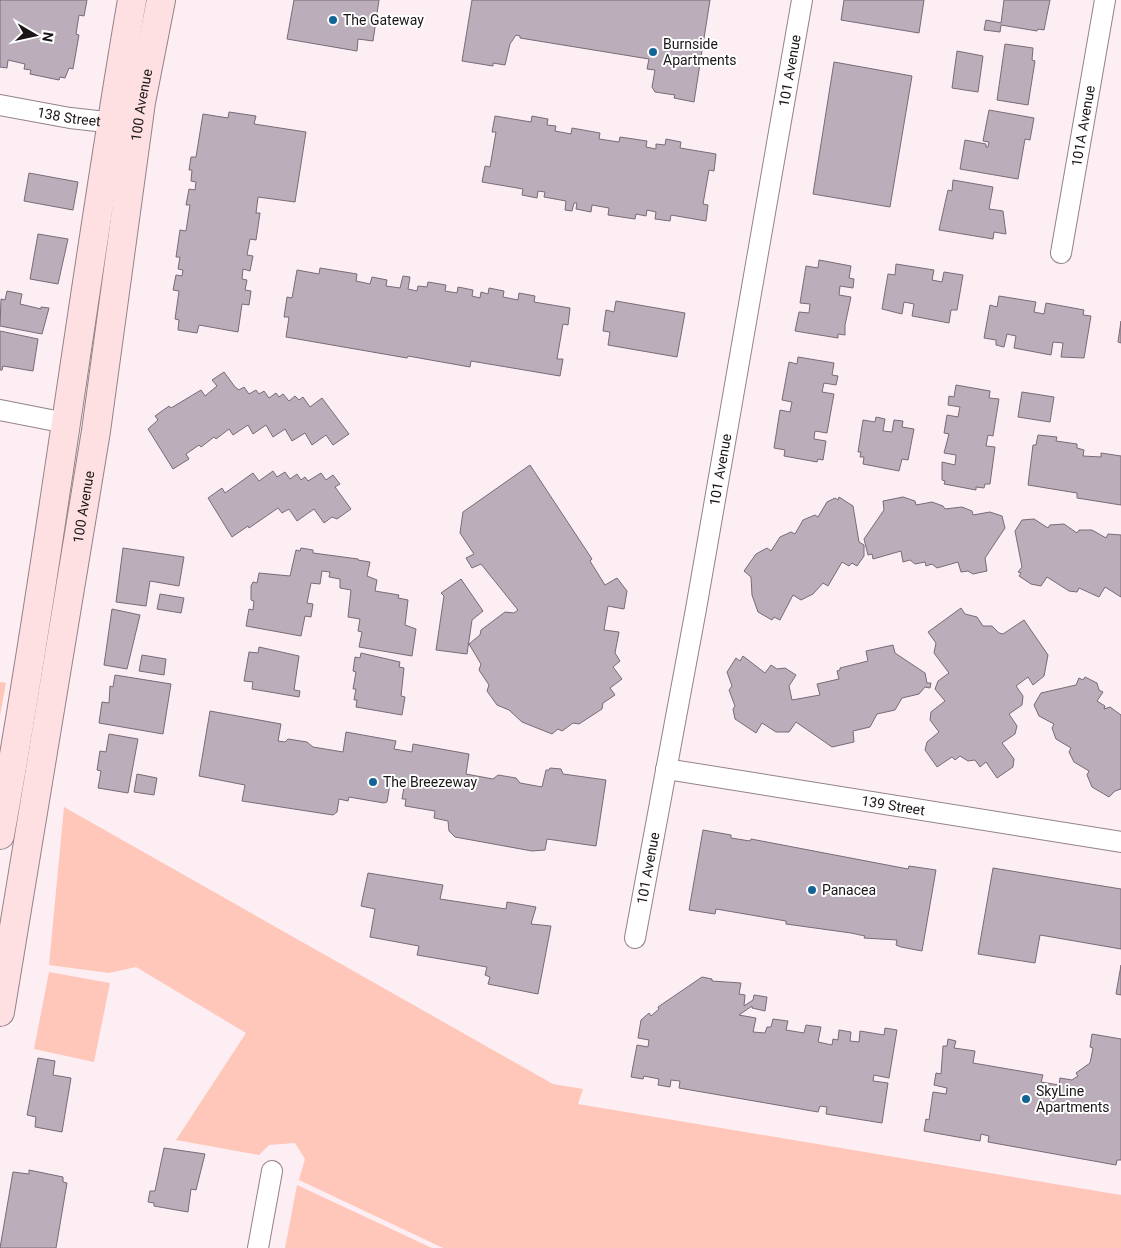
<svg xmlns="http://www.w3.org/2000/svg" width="1121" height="1248" font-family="Roboto,sans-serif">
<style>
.green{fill:#fec7b9}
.building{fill:#bbadba;stroke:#786b77}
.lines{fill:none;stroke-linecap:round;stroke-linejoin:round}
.street-casing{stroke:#938289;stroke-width:22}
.secondary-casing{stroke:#938289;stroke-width:30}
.street{stroke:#fff;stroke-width:20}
.secondary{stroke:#fee0e3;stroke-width:28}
.poi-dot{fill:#136496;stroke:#fff;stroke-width:2}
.labels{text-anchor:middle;stroke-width:4;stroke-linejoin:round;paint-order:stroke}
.poi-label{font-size:14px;fill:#1b1517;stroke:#fff;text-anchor:start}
.street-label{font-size:14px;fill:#1b1517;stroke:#fff}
</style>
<rect width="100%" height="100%" fill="#fdeef4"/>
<g class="green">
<polygon points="0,682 6,683 0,716"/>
<polygon points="64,807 553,1084 583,1089 578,1104 1121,1195 1121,1248 443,1248 299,1180 305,1159 295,1143 269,1145 259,1155 176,1140 246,1033 136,967 109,973 49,965"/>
<polygon points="49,972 110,983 94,1062 34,1049"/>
<polygon points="297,1185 432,1248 285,1248"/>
</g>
<g class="building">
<polygon points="0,0 87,0 84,16 79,15 76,34 79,35 73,69 69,68 65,78 60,77 59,80 30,74 31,70 24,69 25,64 8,60 7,68 0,67"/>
<polygon points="294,0 379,0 373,41 358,39 357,51 287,39"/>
<polygon points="472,0 710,0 694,102 674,98 675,95 655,92 652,87 655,70 647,69 649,59 520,38 520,36 516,35 510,44 505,65 493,63 493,66 462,61"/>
<polygon points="844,0 924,0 919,33 841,20"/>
<polygon points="1004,0 1050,0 1044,30 1038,29 1037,31 1001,25 1000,32 984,30 986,20 1001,23"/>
<polygon points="1005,44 1033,48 1032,60 1035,61 1028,105 997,100"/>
<polygon points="957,51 983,56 978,92 952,88"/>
<polygon points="834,62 912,76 890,207 813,194"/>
<polygon points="989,110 1034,118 1030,140 1025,139 1018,179 960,169 965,140 986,144 986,147 988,147 989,142 983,141"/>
<polygon points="229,112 256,116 254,124 306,132 295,202 258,197 256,213 260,213 256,240 250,239 247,255 253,256 250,271 243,269 242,279 247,280 245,290 251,291 249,305 242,304 238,332 199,325 197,333 178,330 179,320 175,319 179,291 173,290 176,275 182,276 183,270 178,269 180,257 176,257 180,230 186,231 190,205 186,205 189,189 195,190 196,182 191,181 192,170 189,170 191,157 196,157 203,114 228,118"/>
<polygon points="495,116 531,122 532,116 548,119 547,125 556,126 555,131 571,134 572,128 600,133 599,139 619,142 620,137 647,141 646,147 656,149 656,144 665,145 666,139 681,142 680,148 716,154 714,171 709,170 703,204 708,205 706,221 671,215 670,221 655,219 656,212 647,210 646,216 636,214 635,219 608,215 609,208 592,205 591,212 576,209 577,203 574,203 572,211 565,210 566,201 544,197 545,192 538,191 537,198 522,195 523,189 482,182 485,166 490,167 496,132 492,132"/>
<polygon points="29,173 78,182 73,210 24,201"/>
<polygon points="953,180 993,187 989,209 1003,211 1006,234 994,232 993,239 939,230 948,190 952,191"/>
<polygon points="38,234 68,239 58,284 30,279"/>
<polygon points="819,260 851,266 849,278 854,279 853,288 840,286 839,295 851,297 845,325 845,335 838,334 838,338 795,331 799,312 809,313 810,304 800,303 806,266 818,268"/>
<polygon points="896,264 934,270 932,280 942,282 944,272 963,275 957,310 951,310 949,323 912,316 914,304 904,302 902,314 882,309 888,274 895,275"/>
<polygon points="320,268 357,274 356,281 370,284 372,277 387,280 386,286 400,288 403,276 410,277 408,289 417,291 418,286 427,287 428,282 446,285 445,291 457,293 458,287 473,290 472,296 480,298 481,292 488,294 489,288 504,291 503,297 518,300 519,293 535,296 534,302 570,308 568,325 563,324 557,359 563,359 560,376 471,361 470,367 408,356 407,358 286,337 289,317 284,317 287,297 292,298 297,270 319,274"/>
<polygon points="7,291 22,294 20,304 41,309 41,307 49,308 42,334 0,326 1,299 5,300"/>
<polygon points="999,296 1036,302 1034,312 1044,314 1046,303 1084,310 1083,315 1091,316 1084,358 1061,357 1063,343 1053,342 1051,355 1014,348 1016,336 1007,334 1004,347 996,345 996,340 984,338 990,305 997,307"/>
<polygon points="616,301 685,313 677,357 608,345 610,332 603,331 606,310 614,312"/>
<polygon points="1121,321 1121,343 1118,342"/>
<polygon points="0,331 38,339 33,371 3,366 2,370 0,370"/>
<polygon points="798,357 834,363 832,375 838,376 836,385 824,383 822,392 834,394 827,433 815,431 814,439 826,441 823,460 818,459 817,462 784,456 785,450 774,448 780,410 790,412 792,402 782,400 789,362 797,364"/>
<polygon points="224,372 235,387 239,390 244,387 249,394 256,390 259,394 264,391 269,398 276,393 279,397 283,394 289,401 295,396 299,400 303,397 310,407 322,398 349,434 333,445 326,435 312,445 305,433 292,441 285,429 273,437 266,425 253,434 248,425 233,435 229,429 216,439 214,437 201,447 199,445 186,454 189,459 173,469 148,429 158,420 155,416 169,406 171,408 201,390 205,396 217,386 212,380"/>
<polygon points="956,385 990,391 989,398 999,399 993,436 988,435 986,446 995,447 990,484 985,484 984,488 976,487 976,490 944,484 945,481 942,480 942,462 955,465 956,455 944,453 949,434 944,433 947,415 958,417 960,407 948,405 949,396 954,397"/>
<polygon points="1022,392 1054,397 1050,422 1018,417"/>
<polygon points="876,417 885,419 883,431 892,432 894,420 903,421 902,427 914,429 908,460 902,459 899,471 863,464 864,457 860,457 861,452 858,452 863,420 875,422"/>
<polygon points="1038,435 1057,437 1056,441 1077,444 1077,448 1084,450 1083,456 1101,457 1101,453 1121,456 1121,505 1077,498 1077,493 1028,485 1033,445 1036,445"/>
<polygon points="530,465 592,559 590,561 605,585 617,578 627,591 624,609 608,606 604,630 619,632 615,653 620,661 613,667 622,679 610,688 615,695 603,703 602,709 579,724 573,723 562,731 558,729 552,734 522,722 509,710 497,705 487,691 489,685 479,670 481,664 469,644 480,635 481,630 505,612 514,613 518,610 481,564 472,568 466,558 474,554 460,533 463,512"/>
<polygon points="273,471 277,477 285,472 290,479 297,474 301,480 305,477 308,481 321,473 326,480 333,475 340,484 335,487 351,509 337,519 332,517 324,523 314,509 297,521 289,509 282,513 278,508 249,528 248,526 232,537 208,498 222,488 225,493 253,473 259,481"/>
<polygon points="839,497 853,506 859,542 864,545 864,556 857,566 852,563 849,566 842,562 828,586 823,583 813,594 801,600 793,595 780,620 774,617 772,620 758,612 752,595 751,577 744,571 756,554 767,548 771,551 780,537 791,532 795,534 803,520 815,515 818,517 827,502 835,498 838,500"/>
<polygon points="903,497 915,501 916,505 932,502 943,506 945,509 962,507 972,511 973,515 990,512 1002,516 1005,528 985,558 987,571 973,574 968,571 961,572 958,562 937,568 932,564 926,566 925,562 915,564 910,560 903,562 901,551 873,559 872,554 868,555 864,539 884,510 883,501"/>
<polygon points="1034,519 1048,528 1050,525 1064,524 1077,533 1079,530 1092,530 1106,538 1108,534 1121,535 1121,597 1105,587 1099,597 1079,588 1077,592 1069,591 1047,577 1041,586 1031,584 1019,576 1021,573 1018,572 1022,567 1015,531 1022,520"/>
<polygon points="123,548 184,557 179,586 150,581 146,606 116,602"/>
<polygon points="301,548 313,550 313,553 358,559 358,560 370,562 367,576 377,580 375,591 399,595 398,598 408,600 405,625 416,629 412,656 359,647 362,632 358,631 360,619 348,617 351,590 340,588 340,579 329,577 330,572 322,571 320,584 311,583 307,603 313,604 311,617 305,616 301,636 246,626 249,609 253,610 254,601 251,600 251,586 253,582 257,583 259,573 290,576 296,550 300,551"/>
<polygon points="461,579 483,611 472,620 467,654 436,650 444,596 441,593"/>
<polygon points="160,594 184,598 181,613 157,609"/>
<polygon points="961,608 965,614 977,617 983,626 992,626 999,633 1003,634 1024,620 1048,655 1044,676 1033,685 1028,677 1016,686 1023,696 1022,705 1009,714 1017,726 1015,734 1002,743 1014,759 1013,767 997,778 986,762 980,767 975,760 968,761 960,756 955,760 952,757 937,767 925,750 927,742 939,732 930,720 931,712 945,701 935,689 938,681 949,673 934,653 936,643 928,632"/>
<polygon points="112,609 140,615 127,669 104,665"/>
<polygon points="893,645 895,653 925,673 927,683 931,683 930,688 925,687 919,694 902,698 895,710 877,714 870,727 853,731 854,742 832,747 796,722 789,732 776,732 762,723 756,733 735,719 733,709 735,706 729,690 732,686 727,672 736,658 740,661 743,656 765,673 771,665 777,669 785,668 796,675 789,686 792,700 820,695 817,684 839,679 837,671 840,670 840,668 868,661 866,651"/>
<polygon points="259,647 299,656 294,690 300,691 299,697 252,689 253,682 244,681 249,652 258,653"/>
<polygon points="361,653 400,662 399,667 404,668 401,696 405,697 402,715 356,707 357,700 354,700 356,689 353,689 356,672 353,671 355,657 360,658"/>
<polygon points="142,655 166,659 164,675 139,671"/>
<polygon points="115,675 171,684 163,734 99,723 102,702 109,703 110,686 113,687"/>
<polygon points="1085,677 1097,683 1099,690 1103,692 1097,701 1105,706 1104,709 1110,707 1121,715 1121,789 1115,791 1109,797 1092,787 1087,775 1089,771 1074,762 1069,752 1071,748 1056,739 1052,728 1054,724 1039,716 1034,705 1041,693 1076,685 1079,678 1083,680"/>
<polygon points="210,711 281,724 278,741 285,742 288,739 307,742 313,747 343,752 346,732 396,741 394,749 412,752 413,744 469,754 466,774 493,779 498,775 516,778 520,783 542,787 546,770 549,770 550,768 561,769 563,774 606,780 596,846 547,839 545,850 532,851 455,837 449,831 448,821 434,818 435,811 405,806 406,799 402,799 404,787 390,784 387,802 384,803 349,797 348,801 339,799 337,812 333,815 242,801 245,785 199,776"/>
<polygon points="109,734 138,739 128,793 98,788 101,771 97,770 100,751 106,752"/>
<polygon points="137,774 157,778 154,795 134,792"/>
<polygon points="703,830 731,835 731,838 750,841 751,839 908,869 909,866 936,870 922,951 901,947 896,945 897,940 864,938 865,936 851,933 786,924 786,921 716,909 715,914 689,910"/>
<polygon points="993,868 1121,889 1121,949 1040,935 1035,963 978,954"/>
<polygon points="368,873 443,885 440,899 506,909 507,902 536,907 531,924 551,926 538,994 488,984 490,977 485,975 487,967 417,955 419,946 370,937 375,909 361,906"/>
<polygon points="1121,965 1121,995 1116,994"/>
<polygon points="702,977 712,979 712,981 741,983 739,994 745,995 744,1006 753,1000 754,995 767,997 765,1011 752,1008 752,1006 739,1015 756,1018 753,1032 765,1033 767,1027 771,1027 773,1019 788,1021 786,1030 804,1033 806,1025 821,1027 818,1042 832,1045 833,1039 838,1040 839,1030 851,1032 850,1041 859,1042 860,1031 884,1035 885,1028 897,1030 889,1078 874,1075 873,1081 888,1083 882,1123 826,1114 827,1107 820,1106 818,1112 679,1088 680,1081 671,1080 670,1087 658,1085 659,1079 644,1076 643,1079 631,1077 637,1045 648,1047 649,1040 638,1038 641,1020 649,1013 651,1016 659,1009 658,1007"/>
<polygon points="1092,1034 1121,1039 1121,1160 1117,1160 1116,1165 988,1142 989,1136 981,1134 980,1141 924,1131 926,1119 929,1120 933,1092 946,1094 947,1088 934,1085 936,1073 941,1074 943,1046 947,1046 948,1039 956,1041 954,1048 975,1051 973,1063 1043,1075 1041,1082 1059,1085 1060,1078 1072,1080 1078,1076 1076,1073 1090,1063 1093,1048 1090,1047"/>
<polygon points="38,1058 55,1061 53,1075 71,1078 62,1132 35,1127 36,1117 27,1115"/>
<polygon points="164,1148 205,1154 196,1190 191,1189 188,1212 154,1206 154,1203 148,1202 150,1191 155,1191"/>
<polygon points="29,1170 63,1177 63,1182 67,1183 56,1248 0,1248 13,1172 29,1174"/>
</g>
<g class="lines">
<defs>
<g id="street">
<path id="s1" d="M0 105 70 118 124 124"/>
<path id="s2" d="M1061 253 1105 0"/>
<polyline points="0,410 66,423"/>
<path id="s3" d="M666 769 1121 842"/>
<path id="s4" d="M635 938 696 609 802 0"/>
<polyline points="258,1248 272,1171"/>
</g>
<g id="secondary">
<path d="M0 835C50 558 84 278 132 0"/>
<path id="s5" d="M0 1012 96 431 141 102 161 0"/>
</g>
</defs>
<use href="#street" class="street-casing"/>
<use href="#secondary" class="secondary-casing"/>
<use href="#street" class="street"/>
<use href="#secondary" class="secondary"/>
</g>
<g class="poi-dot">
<circle cx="333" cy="20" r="5"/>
<circle cx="653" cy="52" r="5"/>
<circle cx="373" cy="782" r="5"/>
<circle cx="812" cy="890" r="5"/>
<circle cx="1026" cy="1099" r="5"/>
</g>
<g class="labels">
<g class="poi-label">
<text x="343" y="25">The Gateway</text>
<text x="663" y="49">Burnside<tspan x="663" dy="16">Apartments</tspan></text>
<text x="383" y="787">The Breezeway</text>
<text x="822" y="895">Panacea</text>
<text x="1036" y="1096">SkyLine<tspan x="1036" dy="16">Apartments</tspan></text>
</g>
<g class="street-label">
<text dy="5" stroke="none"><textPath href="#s4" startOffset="881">101 Avenue</textPath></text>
<text dy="5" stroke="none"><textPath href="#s5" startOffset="918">100 Avenue</textPath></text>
<text dy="5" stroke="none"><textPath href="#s1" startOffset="70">138 Street</textPath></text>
<text dy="5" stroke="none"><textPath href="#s2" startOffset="129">101A Avenue</textPath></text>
<text dy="5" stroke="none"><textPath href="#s4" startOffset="476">101 Avenue</textPath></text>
<text dy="5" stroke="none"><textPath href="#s5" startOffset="512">100 Avenue</textPath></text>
<text dy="5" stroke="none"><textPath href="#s3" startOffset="230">139 Street</textPath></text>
<text dy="5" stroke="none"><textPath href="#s4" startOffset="71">101 Avenue</textPath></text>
</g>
</g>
<g transform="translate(35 35) rotate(99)" stroke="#ffffff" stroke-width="4" paint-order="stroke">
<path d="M0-4L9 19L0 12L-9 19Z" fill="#1b1517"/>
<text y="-8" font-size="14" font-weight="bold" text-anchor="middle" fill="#1b1517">N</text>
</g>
</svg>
